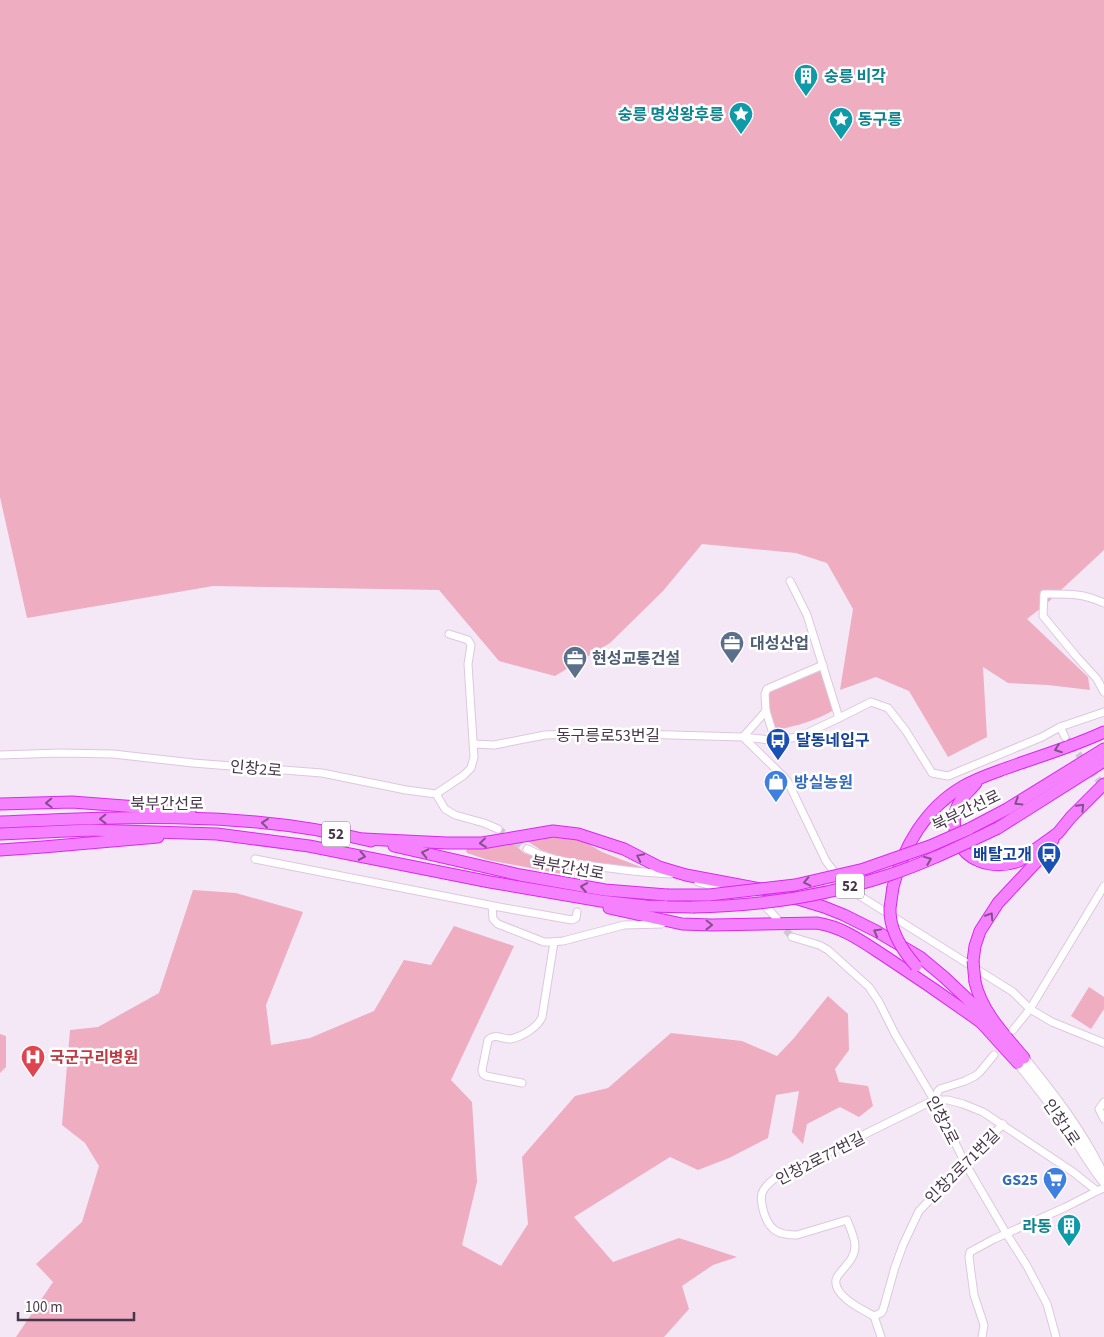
<svg xmlns="http://www.w3.org/2000/svg" width="1104" height="1337" font-family="'Source Sans 3','Noto Sans KR',sans-serif">
<style>
.green{fill:#eeadc0}
.lines{fill:none;stroke-linecap:round;stroke-linejoin:round}
.minor-tunnel{stroke:#d2c4d4;stroke-width:7;stroke-dasharray:7 3.5;stroke-linecap:butt}
.minor-casing{stroke:#dec6e0;stroke-width:9}
.tertiary-casing{stroke:#dec6e0;stroke-width:11}
.trunk-casing{stroke:#d729ef;stroke-width:13}
.minor{stroke:#fff;stroke-width:7}
.tertiary{stroke:#fff;stroke-width:9}
.trunk{stroke:#f681ff;stroke-width:11}
.trunk-bridge-casing{stroke:#d729ef;stroke-width:13;stroke-linecap:butt}
.trunk-bridge{stroke:#f681ff;stroke-width:11}
.oneway{stroke:#845089}
.labels{text-anchor:middle;stroke-width:5;stroke-linejoin:round;paint-order:stroke}
.shield{fill:#fff;stroke:#7e7280;stroke-width:1}
.shield-label{font-size:15px;font-weight:bold;fill:#47364a}
.culture-label{font-size:16px;font-weight:bold;fill:#0d838f;stroke:#fff;text-anchor:start}
.service-label{font-size:16px;font-weight:bold;fill:#4e5e75;stroke:#fff;text-anchor:start}
.street-label{font-size:16px;fill:#47364a;stroke:#fff}
.transit-label{font-size:16px;font-weight:bold;fill:#164399;stroke:#fff;text-anchor:start}
.shop-label{font-size:16px;font-weight:bold;fill:#366cbe;stroke:#fff;text-anchor:start}
.health-label{font-size:16px;font-weight:bold;fill:#be3a42;stroke:#fff;text-anchor:start}
</style>
<rect width="100%" height="100%" fill="#f5e8f6"/>
<g class="green">
<polygon points="0,0 1104,0 1104,550 1046,604 1027,619 1088,677 1090,690 1048,685 1008,683 983,667 987,737 948,757 909,691 876,677 840,690 853,609 827,563 796,553 702,544 663,591 610,643 555,676 499,661 439,590 213,586 27,618 0,497"/>
<path d="M823 670 834 710C815 721 799 725 777 730L774 729 772 726 767 696 769 692Z"/>
<polygon points="553,837 580,839 602,852 646,869 645,871 558,856 541,850 527,841"/>
<polygon points="513,843 524,853 532,856 581,867 580,875 578,877 488,860 467,853 466,851 467,849"/>
<polygon points="193,890 236,893 303,912 266,1005 271,1045 310,1038 374,1011 404,960 431,965 454,926 514,946 451,1080 472,1102 477,1182 462,1245 501,1266 528,1224 522,1157 575,1096 608,1088 671,1033 742,1041 777,1056 794,1038 828,996 848,1014 849,1050 835,1069 839,1082 868,1086 873,1106 859,1117 840,1107 807,1124 803,1144 792,1132 799,1091 776,1095 768,1138 729,1158 698,1170 670,1157 574,1217 613,1262 679,1238 737,1257 713,1265 682,1286 689,1309 664,1337 16,1337 53,1282 36,1264 82,1222 99,1166 85,1143 62,1125 70,1030 98,1027 159,993"/>
<polygon points="1089,987 1104,997 1104,1009 1091,1029 1071,1016"/>
<polygon points="0,1034 6,1036 6,1067 0,1073"/>
</g>
<g class="lines">
<g class="minor-tunnel">
<polyline points="1065,737 1104,787"/>
<polyline points="498,829 527,849"/>
<polyline points="779,922 792,937"/>
</g>
<defs>
<g id="minor">
<polyline points="790,581 807,615 839,718 871,702 888,708 906,731 932,773 948,776 1042,737 1060,727 1065,737"/>
<path d="M1104 603C1082 593 1068 594 1044 594L1043 616 1076 656 1097 679 1104 692"/>
<polyline points="823,665 767,689 765,694 766,711 743,737 784,777 788,782 826,861 841,881 852,891 1013,992 1030,1009 1052,1022 1104,1043"/>
<polyline points="766,711 775,740"/>
<polyline points="1060,727 1104,712"/>
<polyline points="474,744 494,745 545,735 600,733 743,737 770,740 782,739 799,737 839,718"/>
<polyline points="0,755 60,753 113,754 193,763 322,773 406,790 436,794 445,809 455,815 484,823 498,829"/>
<polyline points="436,794 464,775 471,768 474,757 468,664 471,645 468,640 449,634"/>
<path d="M527 849C553 862 581 865 609 868 630 871 650 873 671 874"/>
<polyline points="255,859 499,907 572,920 576,918 577,912"/>
<polyline points="583,877 584,865"/>
<polyline points="698,882 726,890"/>
<path d="M738 894C757 899 765 904 777 919"/>
<polyline points="492,906 493,919 498,924 544,942 550,942 563,941 624,925 662,924"/>
<polyline points="792,937 819,945 828,950 869,987 879,1002 895,1034 934,1100 965,1163 1006,1233 1027,1266 1047,1304 1056,1337"/>
<polyline points="1013,1030 1030,1009 1104,886"/>
<path d="M522 1083 486 1076 483 1074 482 1070 488 1040C494 1033 502 1039 510 1039 522 1037 538 1027 542 1017L554 942"/>
<polyline points="934,1100 938,1091 940,1089 965,1081 975,1076 979,1073 994,1055"/>
<polyline points="1104,1102 1099,1109 1104,1119"/>
<path d="M874 1316C863 1310 833 1296 836 1280 837 1275 842 1271 845 1267 850 1261 855 1255 855 1246 855 1238 850 1228 847 1220L797 1235C778 1235 770 1231 764 1213 759 1196 760 1190 774 1179L934 1100H948L963 1104 983 1112 1073 1172 1097 1191 1104 1188"/>
<polyline points="874,1316 881,1313 883,1310 895,1267 903,1245 919,1211 1003,1124"/>
<polyline points="874,1316 881,1337"/>
<polyline points="982,1337 984,1325 974,1295 969,1257 970,1252 994,1239 1066,1207 1097,1191"/>
</g>
<g id="tertiary">
<path d="M1024 1058C1053 1094 1082 1131 1102 1173"/>
<path d="M1018 1063C1035 1084 1052 1105 1067 1127 1080 1146 1090 1165 1104 1182"/>
</g>
<g id="trunk">
<path d="M976 783C970 791 961 797 957 807 954 814 954 823 955 830 959 861 993 871 1019 861L1058 833 1071 817 1104 784"/>
<polyline points="0,804 72,802 190,811"/>
<path d="M0 822C61 820 122 816 183 818 246 819 309 826 371 841"/>
<polyline points="998,828 1104,761"/>
<polyline points="969,829 1007,809 1104,749"/>
<polyline points="0,834 90,830 217,834 309,846 490,882 601,901 646,906 693,907"/>
<polyline points="364,839 447,843 482,843 553,831 578,834 624,849 659,867 686,875 772,891 824,907 844,915 876,931 920,957 944,977 997,1027"/>
<polyline points="394,846 520,875 605,890 667,895"/>
<polyline points="0,850 43,847 158,837"/>
<path d="M893 887C903 847 926 808 962 787 975 779 990 774 1004 769 1037 757 1072 747 1104 732"/>
<path d="M609 908 682 924 712 925 817 923C843 927 863 942 886 957 918 978 950 1000 982 1023"/>
<polyline points="973,961 975,946 980,931 998,903 1040,858 1053,840"/>
<path d="M975 982C982 1012 1004 1034 1024 1058"/>
<polyline points="978,1019 1018,1063"/>
</g>
</defs>
<use href="#minor" class="minor-casing"/>
<use href="#tertiary" class="tertiary-casing"/>
<use href="#trunk" class="trunk-casing"/>
<use href="#minor" class="minor"/>
<use href="#tertiary" class="tertiary"/>
<use href="#trunk" class="trunk"/>
<defs>
<g id="trunk-bridge">
<path d="M893 887C892 894 891 901 890 908 889 930 902 950 916 966"/>
<polyline points="667,895 709,895 795,885 864,869 930,846 969,829"/>
<path d="M693 907C758 906 826 896 889 875 926 863 962 845 998 828"/>
<polyline points="973,961 975,982"/>
</g>
</defs>
<use href="#trunk-bridge" class="trunk-bridge-casing"/>
<use href="#trunk-bridge" class="trunk-bridge"/>
</g>
<defs><path id="oneway-chevron" d="M-2-3.5L2.5 0L-2 3.5" fill="none" stroke-width="1.6" stroke-linecap="round" stroke-linejoin="round" transform="scale(1.25)"/></defs>
<g class="oneway">
<use href="#oneway-chevron" transform="translate(1058 749) rotate(160)"/>
<use href="#oneway-chevron" transform="translate(1018 802) rotate(148)"/>
<use href="#oneway-chevron" transform="translate(49 803) rotate(178)"/>
<use href="#oneway-chevron" transform="translate(1081 807) rotate(-46)"/>
<use href="#oneway-chevron" transform="translate(103 819) rotate(179)"/>
<use href="#oneway-chevron" transform="translate(265 823) rotate(-174)"/>
<use href="#oneway-chevron" transform="translate(483 843) rotate(174)"/>
<use href="#oneway-chevron" transform="translate(425 853) rotate(-167)"/>
<use href="#oneway-chevron" transform="translate(362 856) rotate(11)"/>
<use href="#oneway-chevron" transform="translate(640 857) rotate(-154)"/>
<use href="#oneway-chevron" transform="translate(928 860) rotate(-22)"/>
<use href="#oneway-chevron" transform="translate(807 882) rotate(167)"/>
<use href="#oneway-chevron" transform="translate(584 887) rotate(-170)"/>
<use href="#oneway-chevron" transform="translate(990 916) rotate(-57)"/>
<use href="#oneway-chevron" transform="translate(709 925) rotate(1)"/>
<use href="#oneway-chevron" transform="translate(877 932) rotate(-151)"/>
</g>
<defs>
<symbol id="building-pin" viewBox="-11 -11 22 30"><path d="M0 17L-7.5 6A9.5 9.5 0 1 1 7.5 6Z" fill="#0f9aa8" stroke="#fff"/><path d="M-4-6H4V6H1V3H-1V6H-4ZM-2.5-4.3h1.7v1.8h-1.7ZM.8-4.3h1.7v1.8H.8ZM-2.5-1h1.7V.8h-1.7ZM.8-1h1.7V.8H.8Z" fill="#fff"/></symbol>
<symbol id="sight-pin" viewBox="-11 -11 22 30"><path d="M0 17L-7.5 6A9.5 9.5 0 1 1 7.5 6Z" fill="#0f9aa8" stroke="#fff"/><path d="M0-6L1.8-2.2L6-1.7L2.9 1.2L3.7 5.4L0 3.3L-3.7 5.4L-2.9 1.2L-6-1.7L-1.8-2.2Z" fill="#fff"/></symbol>
<symbol id="office-pin" viewBox="-11 -11 22 30"><path d="M0 17L-7.5 6A9.5 9.5 0 1 1 7.5 6Z" fill="#5c6f8a" stroke="#fff"/><path d="M-6-3h4V-5.5h4V-3h4V5H-6ZM-1-4.5V-3h2v-1.5ZM-6 0V1H6V0Z" fill="#fff"/></symbol>
<symbol id="bus-pin" viewBox="-11 -11 22 30"><path d="M0 17L-7.5 6A9.5 9.5 0 1 1 7.5 6Z" fill="#1a4fb4" stroke="#fff"/><path d="M-5-6H5V4H4V6H2V4H-2V6H-4V4H-5ZM-3.5-4V0h7V-4ZM-3.5 1.2v1.5H-2V1.2ZM2 1.2v1.5H3.5V1.2Z" fill="#fff"/></symbol>
<symbol id="shop-pin" viewBox="-11 -11 22 30"><path d="M0 17L-7.5 6A9.5 9.5 0 1 1 7.5 6Z" fill="#3f7fe0" stroke="#fff"/><path d="M-5-2.5h2.3a2.7 3.5 0 0 1 5.4 0H5L5.5 6h-11ZM-1.5-2.5h3a1.5 2.3 0 0 0-3 0Z" fill="#fff"/></symbol>
<symbol id="hospital-pin" viewBox="-11 -11 22 30"><path d="M0 17L-7.5 6A9.5 9.5 0 1 1 7.5 6Z" fill="#e0444e" stroke="#fff"/><path d="M-5-5h3v3.5h4V-5h3V5h-3V1.5h-4V5h-3Z" fill="#fff"/></symbol>
<symbol id="supermarket-pin" viewBox="-11 -11 22 30"><path d="M0 17L-7.5 6A9.5 9.5 0 1 1 7.5 6Z" fill="#3f7fe0" stroke="#fff"/><path d="M-6-5.5h2.5l.6 2H6L4.5 2H-2.5L-4.4-4H-6ZM-1.5 3.2a1.3 1.3 0 1 0 .1 0ZM3 3.2a1.3 1.3 0 1 0 .1 0Z" fill="#fff"/></symbol>
</defs>
<g fill-rule="evenodd">
<use href="#building-pin" x="792" y="62" width="28" height="38"/>
<use href="#sight-pin" x="727" y="100" width="28" height="38"/>
<use href="#sight-pin" x="827" y="105" width="28" height="38"/>
<use href="#office-pin" x="718" y="629" width="28" height="38"/>
<use href="#office-pin" x="561" y="644" width="28" height="38"/>
<use href="#bus-pin" x="764" y="726" width="28" height="38"/>
<use href="#shop-pin" x="762" y="768" width="28" height="38"/>
<use href="#bus-pin" x="1035" y="840" width="28" height="38"/>
<use href="#hospital-pin" x="19" y="1043" width="28" height="38"/>
<use href="#supermarket-pin" x="1041" y="1165" width="28" height="38"/>
<use href="#building-pin" x="1055" y="1212" width="28" height="38"/>
</g>
<g class="labels">
<g class="shield">
<rect x="322" y="821.5" width="28" height="25" rx="4"/>
<rect x="836" y="873.5" width="28" height="25" rx="4"/>
</g>
<g class="shield-label">
<text x="336" y="839">52</text>
<text x="850" y="891">52</text>
</g>
<g class="culture-label">
<text x="824" y="82">숭릉 비각</text>
<text x="724" y="120" text-anchor="end">숭릉 명성왕후릉</text>
<text x="858" y="125">동구릉</text>
<text x="1052" y="1232" text-anchor="end">라동</text>
</g>
<g class="service-label">
<text x="750" y="649">대성산업</text>
<text x="592" y="664">현성교통건설</text>
</g>
<g class="street-label">
<text x="608" y="741">동구릉로53번길</text>
<text transform="translate(256 768) rotate(5)" y="6">인창2로</text>
<text x="167" y="809">북부간선로</text>
<text transform="translate(966 810) rotate(-26)" y="6">북부간선로</text>
<text transform="translate(568 867) rotate(10)" y="6">북부간선로</text>
<text transform="translate(943 1120) rotate(63)" y="6">인창2로</text>
<text transform="translate(1062 1122) rotate(56)" y="6">인창1로</text>
<text transform="translate(820 1158) rotate(-27)" y="6">인창2로77번길</text>
<text transform="translate(962 1166) rotate(-45)" y="6">인창2로71번길</text>
</g>
<g class="transit-label">
<text x="796" y="746">달동네입구</text>
<text x="1032" y="860" text-anchor="end">배탈고개</text>
</g>
<g class="shop-label">
<text x="794" y="788">방실농원</text>
<text x="1038" y="1185" text-anchor="end">GS25</text>
</g>
<g class="health-label">
<text x="50" y="1063">국군구리병원</text>
</g>
</g>
<path d="M18 1312v8h116v-8" fill="none" stroke="#47364a" stroke-width="2.5"/>
<text x="25" y="1312" font-size="15" fill="#47364a" stroke="#ffffff" stroke-width="4" paint-order="stroke">100 m</text>
</svg>
